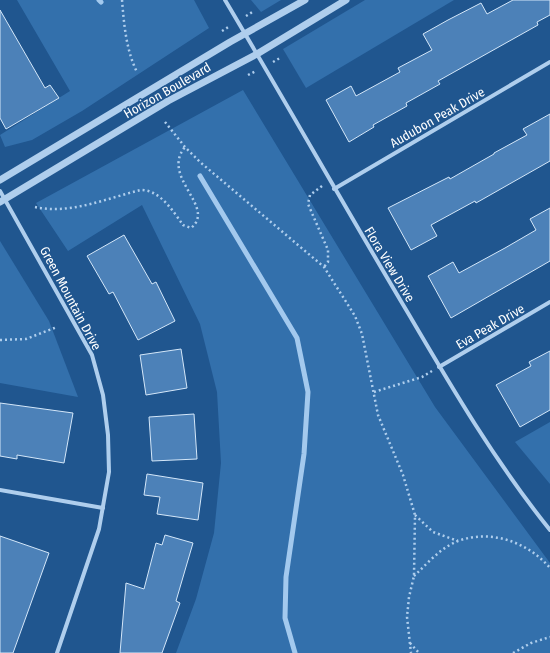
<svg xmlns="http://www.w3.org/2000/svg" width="550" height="653" font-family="'Fira Sans Condensed',sans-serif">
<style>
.green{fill:#3370ac}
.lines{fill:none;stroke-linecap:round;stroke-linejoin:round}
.stream{stroke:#a3c9ee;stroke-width:5}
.building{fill:#4c81b8;stroke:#d4e7f9}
.path{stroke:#afceed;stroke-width:2.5;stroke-dasharray:2 3;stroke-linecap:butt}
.minor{stroke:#afceed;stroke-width:4}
.tertiary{stroke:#afceed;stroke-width:7}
.labels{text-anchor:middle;stroke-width:3;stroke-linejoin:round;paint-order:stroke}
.street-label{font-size:13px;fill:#fff;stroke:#20568f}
</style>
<rect width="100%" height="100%" fill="#20568f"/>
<g class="green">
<polygon points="17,0 194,0 209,28 82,111 32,140 5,147 0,135 70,91"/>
<polygon points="251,0 281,0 261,12"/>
<polygon points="365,0 454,0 306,88 283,49"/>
<polygon points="243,90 435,407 550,563 550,653 176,653 196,599 214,533 221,463 217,392 200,324 142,205 68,251 36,203"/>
<polygon points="0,241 49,321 78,397 0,383"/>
<polygon points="550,422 550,484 515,442"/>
</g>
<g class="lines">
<g class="stream">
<polyline points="99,0 101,2"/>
<polyline points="200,176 297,338 308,392 304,454 286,577 285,618 295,653"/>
</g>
</g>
<g class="building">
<polygon points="513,0 550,0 550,15 537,22 538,25 438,81 440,84 406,103 407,106 373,125 374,127 349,142 326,100 351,86 356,96 400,72 398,68 432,50 423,34 448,20 481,3 487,14"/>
<polygon points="0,10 45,88 50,85 59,98 6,129 0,118"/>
<polygon points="550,114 550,161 476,203 475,201 431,225 437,236 411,250 388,208 449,177 450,179 494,154 494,153 527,135 523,129"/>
<polygon points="550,208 550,261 451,318 428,276 453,262 459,273 505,248 536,230 530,219"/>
<polygon points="124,235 152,284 156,282 175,321 138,340 113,292 109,294 87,256"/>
<polygon points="181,349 187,388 146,395 140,355"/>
<polygon points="550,351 550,410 520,427 496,385 531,366 529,362"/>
<polygon points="0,403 73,413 64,463 17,455 17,459 0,456"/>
<polygon points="194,414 197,459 152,461 149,417"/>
<polygon points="147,474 203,483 198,520 157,514 160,497 144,495"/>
<polygon points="165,535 193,543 176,601 180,603 162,653 120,653 126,583 144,589 156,543 162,545"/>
<polygon points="0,536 49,553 13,653 0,653"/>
</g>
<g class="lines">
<g class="path">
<path d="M122 0C124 24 126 50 137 72"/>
<polyline points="246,16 254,11"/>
<polyline points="222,31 230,26"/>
<polyline points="273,62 280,58"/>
<polyline points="248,75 256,71"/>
<polyline points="165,122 185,147 200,162 324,267 355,316 362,334 378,415 403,475 415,515 414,576 409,597 407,617 411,653"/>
<polyline points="322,186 310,195 308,204 328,250 328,262 324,267"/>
<path d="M35 207C70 215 107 198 141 190 160 190 173 211 183 225L191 228C217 207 160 177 185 147"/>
<polyline points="0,340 26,339 57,327"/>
<polyline points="374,392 422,377 432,371"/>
<polyline points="415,515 433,532 458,541"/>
<path d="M414 576C427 564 440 548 458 541 491 529 528 542 550 568"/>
<polyline points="410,643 419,653"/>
<polyline points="513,653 531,643 550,637"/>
</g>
<g class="minor">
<path d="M225 0C287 104 346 209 408 313 452 388 496 463 550 530"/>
<polyline points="334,189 550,62"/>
<polyline points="0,191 92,355 103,395 108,435 109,472 99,529 57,653"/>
<polyline points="439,367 550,302"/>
<polyline points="0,490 103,508"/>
</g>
<g class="tertiary">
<polyline points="0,180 230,42 305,0"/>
<polyline points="0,202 168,101 257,54 346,0"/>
</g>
</g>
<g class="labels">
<g class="street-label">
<text transform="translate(167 90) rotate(-30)" y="5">Horizon Boulevard</text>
<text transform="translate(437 117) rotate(-30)" y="5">Audubon Peak Drive</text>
<text transform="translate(390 264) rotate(59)" y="5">Flora View Drive</text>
<text transform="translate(71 298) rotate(62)" y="5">Green Mountain Drive</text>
<text transform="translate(490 326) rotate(-30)" y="5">Eva Peak Drive</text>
</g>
</g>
</svg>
